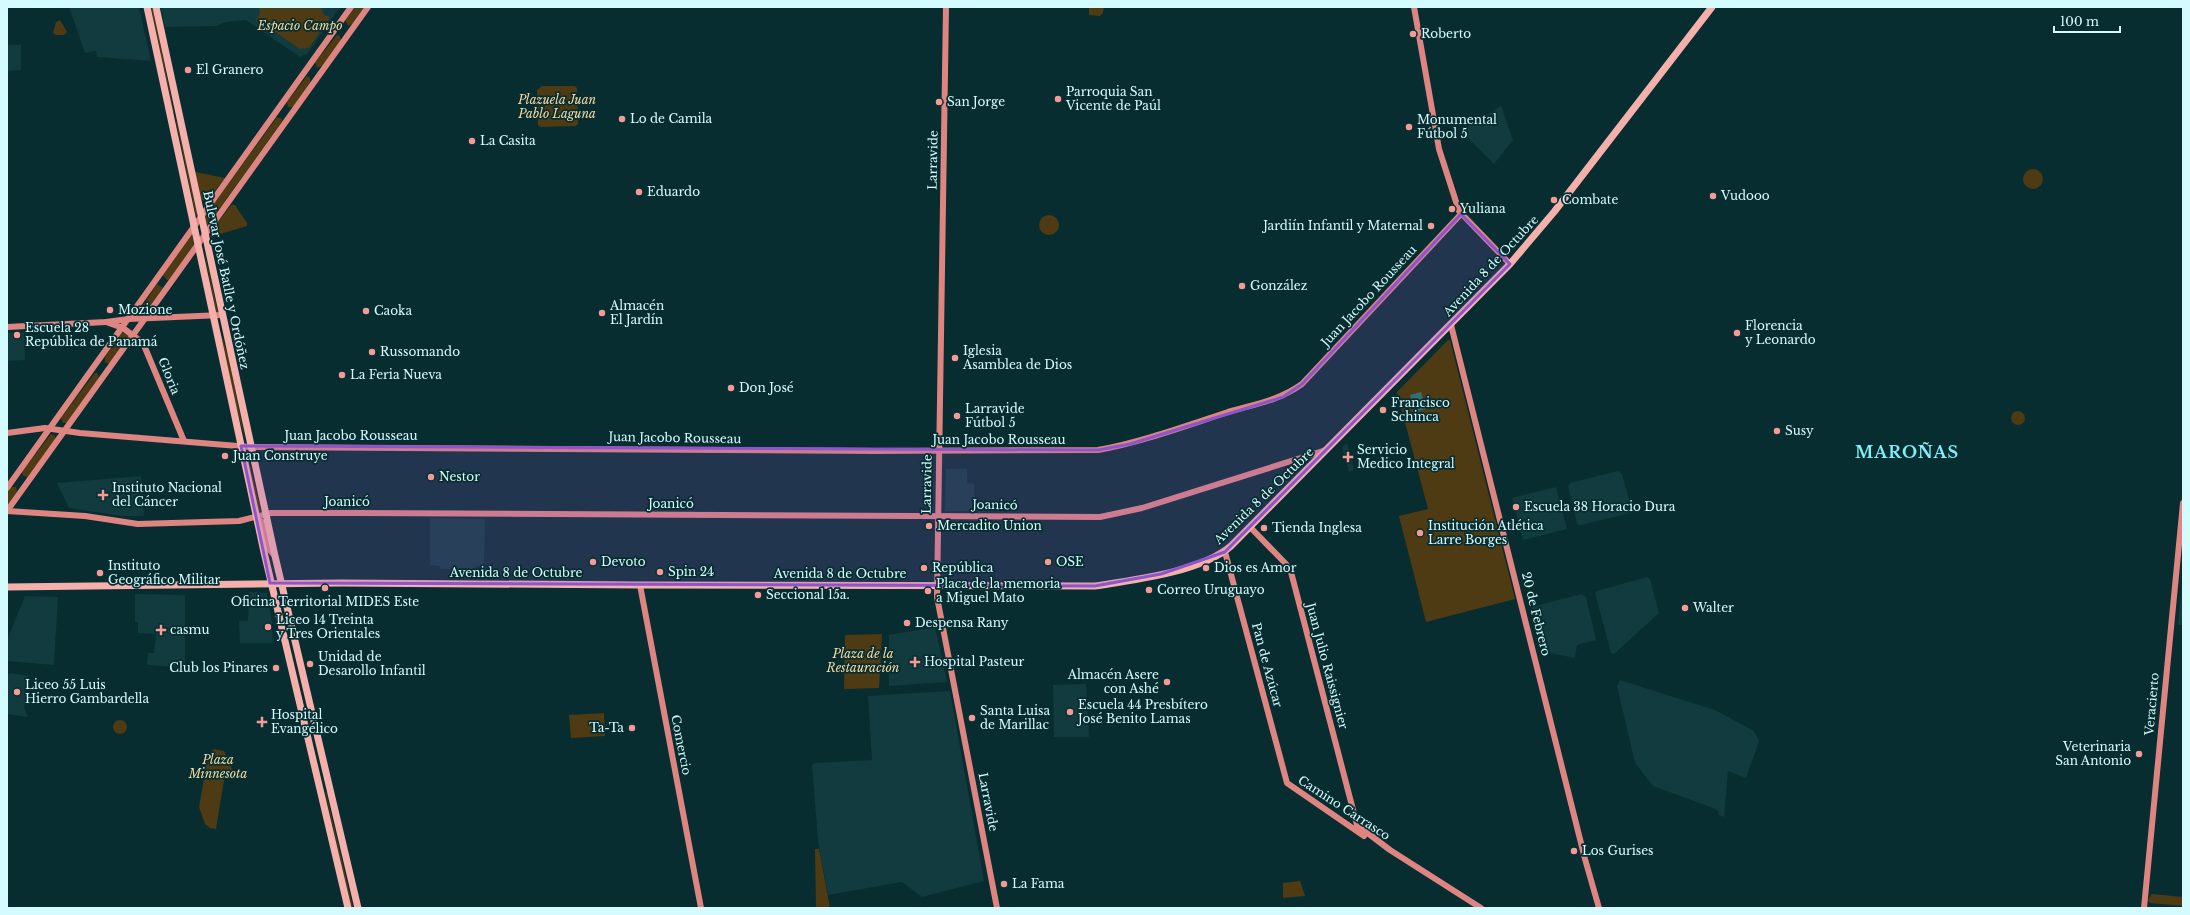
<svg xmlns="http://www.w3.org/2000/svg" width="2190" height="915" font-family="'Libre Baskerville',serif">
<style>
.built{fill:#113b3f}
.green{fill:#4e3b13}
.water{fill:#327076}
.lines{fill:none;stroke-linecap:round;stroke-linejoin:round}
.secondary{stroke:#de8581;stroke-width:6}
.primary{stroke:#f5b0ab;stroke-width:7}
.marked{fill:#8d55cc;fill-opacity:0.2;stroke:#8d55cc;stroke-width:3;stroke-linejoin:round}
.poi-dot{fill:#f59b97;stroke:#072d30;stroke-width:1.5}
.labels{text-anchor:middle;stroke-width:3.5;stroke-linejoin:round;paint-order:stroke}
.park-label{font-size:12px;font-style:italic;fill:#f5d9a3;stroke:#072d30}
.poi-label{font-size:12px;fill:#d4fbff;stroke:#072d30;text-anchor:start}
.street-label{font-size:12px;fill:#d4fbff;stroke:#072d30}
.district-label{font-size:16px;font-weight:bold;letter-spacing:1px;fill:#81eff9;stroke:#072d30}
</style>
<rect width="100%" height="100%" fill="#072d30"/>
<g class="built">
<polygon points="69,7 139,7 151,61 97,57 96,51 85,53"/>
<polygon points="161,7 340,7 308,53 300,57 246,20 226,22 216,26 165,27"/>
<polygon points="7,45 21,45 21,70 7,71"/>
<polygon points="1501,106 1513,140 1494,164 1461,131"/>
<polygon points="24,332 25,360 7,361 7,333"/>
<polygon points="1347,443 1354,470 1349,472 1342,447"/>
<polygon points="946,469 967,469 967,483 974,484 974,511 945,511"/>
<polygon points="1618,471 1622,474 1632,510 1630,513 1581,525 1577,524 1568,486 1570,483"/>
<polygon points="141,476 144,516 121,516 69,508 57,483"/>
<polygon points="1556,487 1567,529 1523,540 1512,498"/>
<polygon points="430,518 485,519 484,566 476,566 475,569 440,569 440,566 430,565"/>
<polygon points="1647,577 1650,579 1659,613 1614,654 1611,653 1595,593 1597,591"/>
<polygon points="2182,583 2183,583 2183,625 2178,625"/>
<polygon points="249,592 267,593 272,622 273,643 240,643 239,621 248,621"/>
<polygon points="135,594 185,595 185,667 147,665 148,653 154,653 156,634 138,633 138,622 135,622"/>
<polygon points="1582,594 1586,597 1596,640 1577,645 1575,658 1544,652 1531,607"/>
<polygon points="25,596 58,597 54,665 7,661 7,640"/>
<polygon points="935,627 947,682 889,686 889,635"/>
<polygon points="10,673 29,676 24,708 28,717 7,714 7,676"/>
<polygon points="1620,680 1715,710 1754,731 1759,741 1746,778 1728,771 1724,817 1718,815 1719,811 1713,808 1653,786 1635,763 1617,686"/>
<polygon points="1086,684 1089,737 1054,737 1053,685"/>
<polygon points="950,691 984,881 922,897 902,882 828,895 818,841 812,765 815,763 872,760 868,696"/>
</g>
<g class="green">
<polygon points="151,7 153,7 174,113 173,112"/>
<polygon points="259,7 321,7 324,15 330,17 309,48 300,49 256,19 260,14"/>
<polygon points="355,7 364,7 352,24 348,26 345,20"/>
<polygon points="1089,7 1104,7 1103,13 1100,16 1089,15"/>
<polygon points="60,20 67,32 64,35 56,35 53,33 56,22"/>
<polygon points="337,35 340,36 341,41 322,66 317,68 315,62"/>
<polygon points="307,76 310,78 310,83 293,107 288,107 287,102"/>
<polygon points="542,86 575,86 577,88 578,124 576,126 541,127 538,125 537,90"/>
<polygon points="277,117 282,119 281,123 207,226 205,216"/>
<polygon points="176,121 177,122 198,214 196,216"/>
<circle cx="2033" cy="179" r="10"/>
<polygon points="195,172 225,178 206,202 201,199"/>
<polygon points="231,205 235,205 247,223 247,226 210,237 210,233"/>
<circle cx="1049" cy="225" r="10"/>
<polygon points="192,235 194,245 170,280 167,280 163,275"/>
<polygon points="203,245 218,312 218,313 216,313"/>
<polygon points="157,284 163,288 144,315 136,316"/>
<polygon points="218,325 228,355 245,438 234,400"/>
<polygon points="122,332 129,336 110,363 105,363 105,357"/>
<polygon points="1448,340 1450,340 1515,599 1426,622 1399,516 1428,509 1397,392"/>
<polygon points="95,373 97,373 99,377 67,423 63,423 61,418"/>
<circle cx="2018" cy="418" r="7"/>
<polygon points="51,434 55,436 55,439 28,477 23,476 22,472"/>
<polygon points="246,450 261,511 259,513 245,451"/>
<polygon points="11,487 16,487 17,492 7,506 7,493"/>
<polygon points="882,634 879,688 844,689 845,635"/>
<polygon points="604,713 605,736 571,738 569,715"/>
<circle cx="120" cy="727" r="7"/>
<polygon points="214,749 224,751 232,769 224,780 216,829 210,828 205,824 199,807 208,756"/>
<polygon points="325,791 326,792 353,908 351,908"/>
<polygon points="815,849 819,849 830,908 816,908"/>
<polygon points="1300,881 1305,896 1283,898 1283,883"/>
<polygon points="2151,894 2183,897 2183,906 2150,903 2148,901"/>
</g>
<polygon class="water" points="1421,392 1426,409 1415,412 1410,395"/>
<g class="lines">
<g class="secondary">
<polyline points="946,7 937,597 997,908"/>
<polyline points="1414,7 1439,149 1459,211 1510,264"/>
<polyline points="106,322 123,328 143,343 184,441"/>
<polyline points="1451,325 1585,859 1599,908"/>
<polyline points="7,327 106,322 129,319 222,315"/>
<path d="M7 433 45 428 80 433 250 447 875 451 1098 450C1142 442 1185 426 1228 412 1255 404 1278 401 1302 384L1461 214"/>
<polyline points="7,488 351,7"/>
<polyline points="7,511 85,516 138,524 239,521 271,513 358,513 1100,517 1142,508 1326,450"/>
<polyline points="7,511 368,7"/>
<polyline points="257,518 262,522 269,549 275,556"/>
<polyline points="1250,527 1286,564 1291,572 1357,825 1390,850 1481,908"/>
<polyline points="1225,552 1287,783 1364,836"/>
<polyline points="640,585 701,908"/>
<polyline points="2144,908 2183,503"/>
</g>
<g class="primary">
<polyline points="147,7 264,552 348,908"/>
<polyline points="156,7 275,556 358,908"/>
<path d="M7 587 342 583 640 585 1095 586C1134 580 1201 572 1231 546L1510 264 1554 212 1712 7"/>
</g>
</g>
<path class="marked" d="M1461 214 1510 264 1225 552 1161 574 1095 586 270 583 241 446 1098 450 1130 444 1283 397 1302 384Z"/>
<g class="poi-dot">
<circle cx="1413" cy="34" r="4"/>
<circle cx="188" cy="70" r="4"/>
<circle cx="1058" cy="99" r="4"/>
<circle cx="939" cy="102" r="4"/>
<circle cx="622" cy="119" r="4"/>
<circle cx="1409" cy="127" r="4"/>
<circle cx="472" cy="141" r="4"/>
<circle cx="639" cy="192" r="4"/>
<circle cx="1713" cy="196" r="4"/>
<circle cx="1554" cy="200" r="4"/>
<circle cx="1452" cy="209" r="4"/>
<circle cx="1431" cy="226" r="4"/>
<circle cx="1242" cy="286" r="4"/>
<circle cx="110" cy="310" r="4"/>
<circle cx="366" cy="311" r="4"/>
<circle cx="602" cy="313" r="4"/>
<circle cx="1737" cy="333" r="4"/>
<circle cx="17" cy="335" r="4"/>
<circle cx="372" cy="352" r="4"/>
<circle cx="955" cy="358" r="4"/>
<circle cx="342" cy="375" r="4"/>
<circle cx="731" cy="388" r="4"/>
<circle cx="1383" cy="410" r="4"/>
<circle cx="957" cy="416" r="4"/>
<circle cx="1777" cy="431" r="4"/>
<circle cx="225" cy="456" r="4"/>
<path d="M1346 451h4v4h4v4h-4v4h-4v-4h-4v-4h4z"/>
<circle cx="431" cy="477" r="4"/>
<path d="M101 489h4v4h4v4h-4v4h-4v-4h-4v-4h4z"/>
<circle cx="1516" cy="507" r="4"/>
<circle cx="929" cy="526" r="4"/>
<circle cx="1264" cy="528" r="4"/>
<circle cx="1420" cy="533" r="4"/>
<circle cx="593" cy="562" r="4"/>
<circle cx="1048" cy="562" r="4"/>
<circle cx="924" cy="568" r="4"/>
<circle cx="1206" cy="568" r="4"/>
<circle cx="660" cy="572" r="4"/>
<circle cx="100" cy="573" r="4"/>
<circle cx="325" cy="588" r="4"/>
<circle cx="1149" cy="590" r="4"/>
<circle cx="928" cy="591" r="4"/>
<circle cx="758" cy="595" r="4"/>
<circle cx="1685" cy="608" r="4"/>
<circle cx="907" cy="623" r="4"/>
<circle cx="268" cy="627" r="4"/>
<path d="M159 624h4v4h4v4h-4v4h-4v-4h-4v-4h4z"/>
<path d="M913 656h4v4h4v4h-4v4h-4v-4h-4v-4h4z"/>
<circle cx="310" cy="664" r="4"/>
<circle cx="276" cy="668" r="4"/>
<circle cx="1167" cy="682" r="4"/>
<circle cx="17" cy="692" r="4"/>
<circle cx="1070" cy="712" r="4"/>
<circle cx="972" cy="718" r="4"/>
<path d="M260 716h4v4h4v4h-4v4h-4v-4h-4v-4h4z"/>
<circle cx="632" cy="728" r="4"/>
<circle cx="2139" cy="754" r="4"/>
<circle cx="1574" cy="851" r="4"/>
<circle cx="1004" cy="884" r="4"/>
</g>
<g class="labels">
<g class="park-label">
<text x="300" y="30">Espacio Campo</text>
<text x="557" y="104">Plazuela Juan<tspan x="557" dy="14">Pablo Laguna</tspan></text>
<text x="863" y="658">Plaza de la<tspan x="863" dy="14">Restauración</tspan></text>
<text x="218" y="764">Plaza<tspan x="218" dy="14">Minnesota</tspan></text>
</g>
<g class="poi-label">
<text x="1421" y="38">Roberto</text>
<text x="196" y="74">El Granero</text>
<text x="1066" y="96">Parroquia San<tspan x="1066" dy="14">Vicente de Paúl</tspan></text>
<text x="947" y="106">San Jorge</text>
<text x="630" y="123">Lo de Camila</text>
<text x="1417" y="124">Monumental<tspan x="1417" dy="14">Fútbol 5</tspan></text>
<text x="480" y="145">La Casita</text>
<text x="647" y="196">Eduardo</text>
<text x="1721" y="200">Vudooo</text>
<text x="1562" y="204">Combate</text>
<text x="1460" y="213">Yuliana</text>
<text x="1423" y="230" text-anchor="end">Jardiín Infantil y Maternal</text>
<text x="1250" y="290">González</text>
<text x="610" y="310">Almacén<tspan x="610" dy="14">El Jardín</tspan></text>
<text x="118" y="314">Mozione</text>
<text x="374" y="315">Caoka</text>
<text x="1745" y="330">Florencia<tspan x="1745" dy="14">y Leonardo</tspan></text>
<text x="25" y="332">Escuela 28<tspan x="25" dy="14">República de Panamá</tspan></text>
<text x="963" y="355">Iglesia<tspan x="963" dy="14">Asamblea de Dios</tspan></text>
<text x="380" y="356">Russomando</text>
<text x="350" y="379">La Feria Nueva</text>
<text x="739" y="392">Don José</text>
<text x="1391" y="407">Francisco<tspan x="1391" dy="14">Schinca</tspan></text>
<text x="965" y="413">Larravide<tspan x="965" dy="14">Fútbol 5</tspan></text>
<text x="1785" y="435">Susy</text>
<text x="1357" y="454">Servicio<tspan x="1357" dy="14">Medico Integral</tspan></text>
<text x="233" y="460">Juan Construye</text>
<text x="439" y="481">Nestor</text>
<text x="112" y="492">Instituto Nacional<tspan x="112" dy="14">del Cáncer</tspan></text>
<text x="1524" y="511">Escuela 38 Horacio Dura</text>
<text x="937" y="530">Mercadito Union</text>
<text x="1428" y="530">Institución Atlética<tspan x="1428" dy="14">Larre Borges</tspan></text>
<text x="1272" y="532">Tienda Inglesa</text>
<text x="601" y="566">Devoto</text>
<text x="1056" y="566">OSE</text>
<text x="108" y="570">Instituto<tspan x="108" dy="14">Geográfico Militar</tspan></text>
<text x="932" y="572">República</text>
<text x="1214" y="572">Dios es Amor</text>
<text x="668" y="576">Spin 24</text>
<text x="936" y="588">Placa de la memoria<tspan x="936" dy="14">a Miguel Mato</tspan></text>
<text x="1157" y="594">Correo Uruguayo</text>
<text x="766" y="599">Seccional 15a.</text>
<text x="325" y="606" text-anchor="middle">Oficina Territorial MIDES Este</text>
<text x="1693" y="612">Walter</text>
<text x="276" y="624">Liceo 14 Treinta<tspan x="276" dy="14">y Tres Orientales</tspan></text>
<text x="915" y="627">Despensa Rany</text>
<text x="170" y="634">casmu</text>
<text x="318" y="661">Unidad de<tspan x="318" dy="14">Desarollo Infantil</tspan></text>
<text x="924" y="666">Hospital Pasteur</text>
<text x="268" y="672" text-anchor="end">Club los Pinares</text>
<text x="1159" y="679" text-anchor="end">Almacén Asere<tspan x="1159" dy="14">con Ashé</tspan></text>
<text x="25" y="689">Liceo 55 Luis<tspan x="25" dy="14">Hierro Gambardella</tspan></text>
<text x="1078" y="709">Escuela 44 Presbítero<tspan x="1078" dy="14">José Benito Lamas</tspan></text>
<text x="980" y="715">Santa Luisa<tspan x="980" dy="14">de Marillac</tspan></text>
<text x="271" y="719">Hospital<tspan x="271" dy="14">Evangélico</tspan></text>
<text x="624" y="732" text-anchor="end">Ta-Ta</text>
<text x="2131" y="751" text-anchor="end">Veterinaria<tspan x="2131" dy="14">San Antonio</tspan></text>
<text x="1582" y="855">Los Gurises</text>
<text x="1012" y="888">La Fama</text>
</g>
<g class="street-label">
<text transform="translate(933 160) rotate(-89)" y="4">Larravide</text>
<text transform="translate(1491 266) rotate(-47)" y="4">Avenida 8 de Octubre</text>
<text transform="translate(226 280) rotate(78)" y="4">Bulevar José Batlle y Ordóñez</text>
<text transform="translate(1369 296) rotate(-47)" y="4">Juan Jacobo Rousseau</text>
<text transform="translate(169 376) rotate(68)" y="4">Gloria</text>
<text x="351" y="440">Juan Jacobo Rousseau</text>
<text transform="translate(675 438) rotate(1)" y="4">Juan Jacobo Rousseau</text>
<text x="999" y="444">Juan Jacobo Rousseau</text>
<text transform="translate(927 484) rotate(-89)" y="4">Larravide</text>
<text transform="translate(1264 496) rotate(-44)" y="4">Avenida 8 de Octubre</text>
<text x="347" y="506">Joanicó</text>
<text x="671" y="508">Joanicó</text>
<text transform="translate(995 505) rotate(1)" y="4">Joanicó</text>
<text x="516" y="577">Avenida 8 de Octubre</text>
<text x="840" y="578">Avenida 8 de Octubre</text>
<text transform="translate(1536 614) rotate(76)" y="4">20 de Febrero</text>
<text transform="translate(1267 665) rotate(75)" y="4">Pan de Azúcar</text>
<text transform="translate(1327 666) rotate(75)" y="4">Juan Julio Raissignier</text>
<text transform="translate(2152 704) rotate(-85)" y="4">Veracierto</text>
<text transform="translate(681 745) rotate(79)" y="4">Comercio</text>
<text transform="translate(988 802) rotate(79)" y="4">Larravide</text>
<text transform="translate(1344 808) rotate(33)" y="4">Camino Carrasco</text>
</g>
<g class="district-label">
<text x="1907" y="458">MAROÑAS</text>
</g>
</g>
<rect width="2190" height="915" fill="none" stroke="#d4fbff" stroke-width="16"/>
<path d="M2054 26v6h66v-6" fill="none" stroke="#d4fbff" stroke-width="2"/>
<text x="2060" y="26" font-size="12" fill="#d4fbff" stroke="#072d30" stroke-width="3" paint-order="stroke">100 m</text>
</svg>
